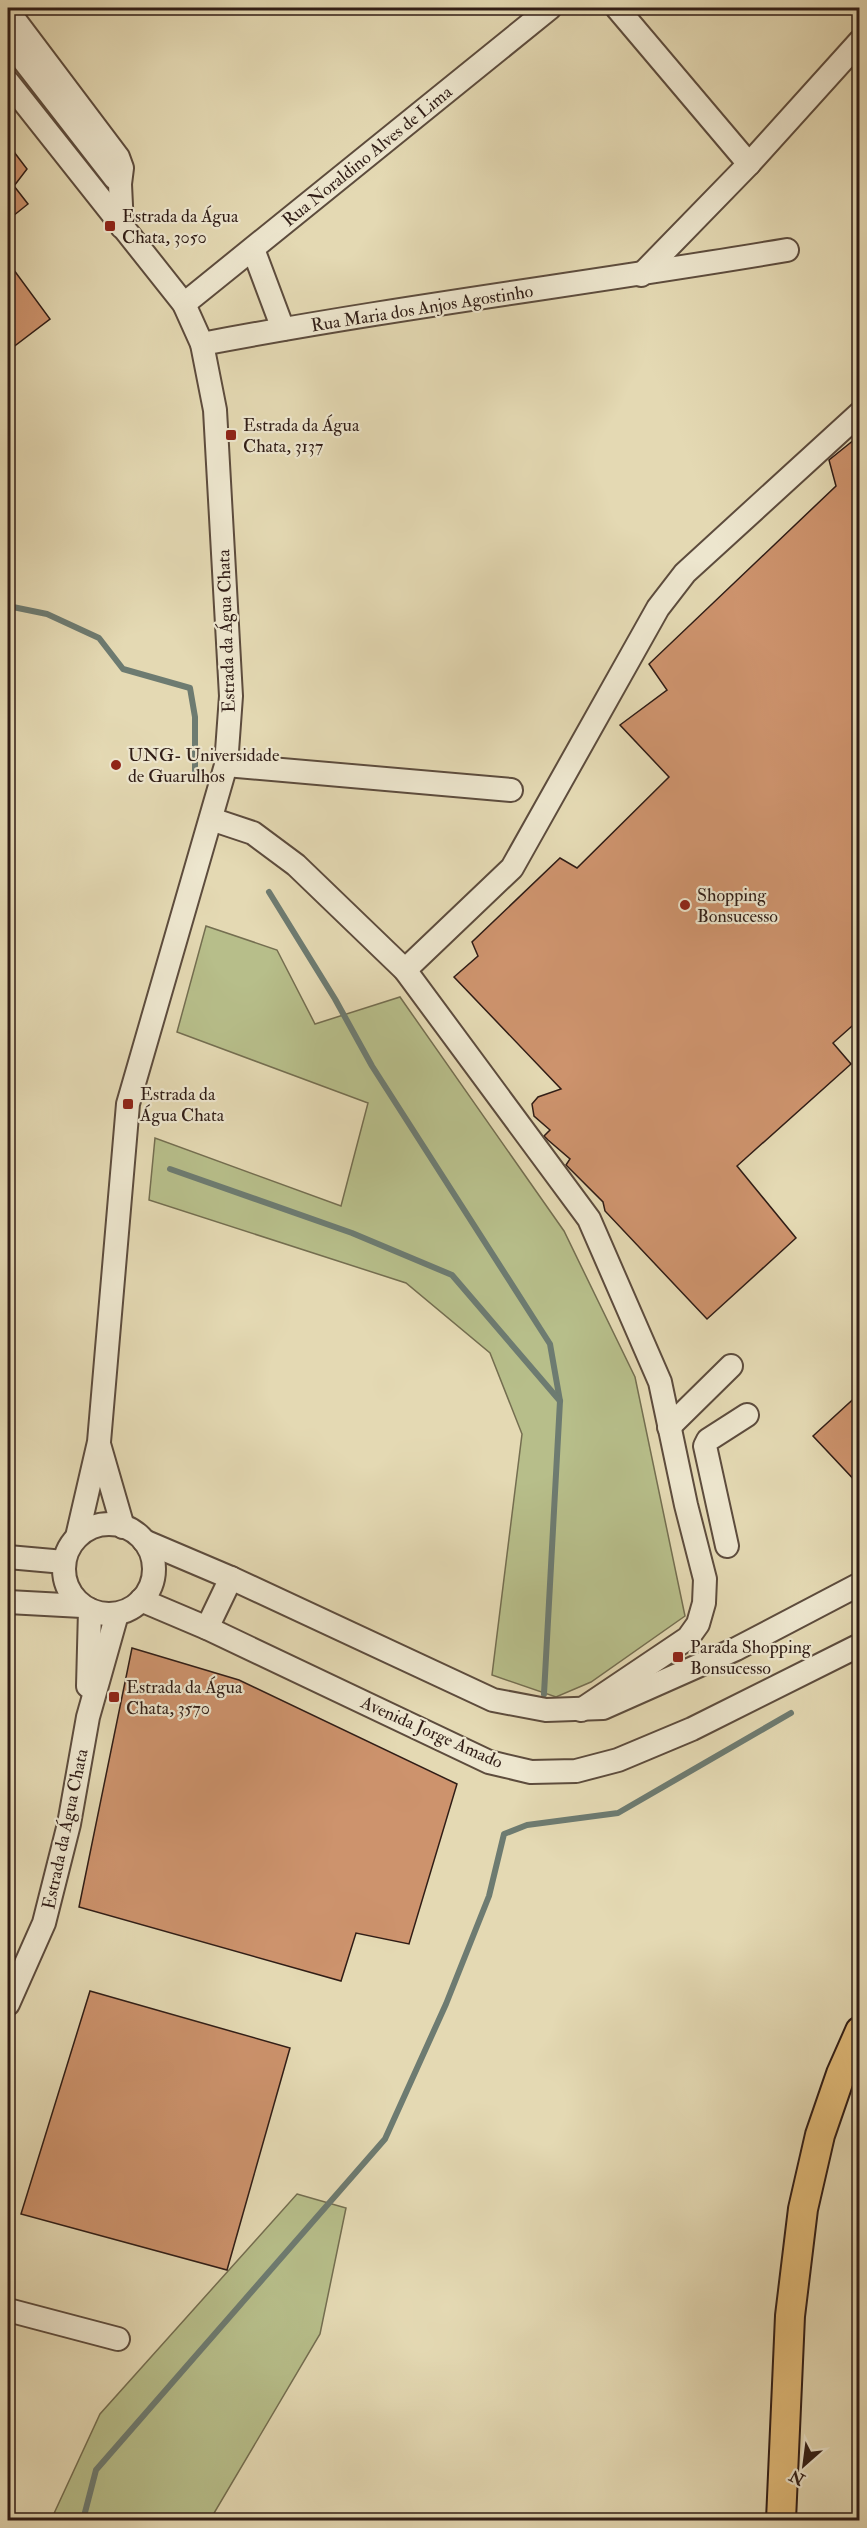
<svg xmlns="http://www.w3.org/2000/svg" width="867" height="2528" font-family="'IM FELL Double Pica',serif">
<style>
.green{fill:#b7be8a;stroke:#746e50;stroke-width:1.5}
.lines{fill:none;stroke-linecap:round;stroke-linejoin:round}
.stream{stroke:#6d7b71;stroke-width:6}
.building{fill:#cd936d;stroke:#301d16;stroke-width:1.5}
.minor-casing{stroke:#5d4c3d;stroke-width:26}
.major-casing{stroke:#301d16;stroke-width:32}
.minor{stroke:#ede6ce;stroke-width:22}
.major{stroke:#e2bc7a;stroke-width:28}
.poi-dot{fill:#8f2418;stroke:#ede6ce;stroke-width:2}
.labels{text-anchor:middle;stroke-width:4.5;stroke-linejoin:round;paint-order:stroke}
.street-label{font-size:18px;fill:#301d16;stroke:#ede6ce}
.poi-label{font-size:18px;fill:#301d16;stroke:#ede6ce;text-anchor:start}
</style>
<rect width="100%" height="100%" fill="#e4d9b3"/>
<filter id="stains"><feTurbulence type="fractalNoise" baseFrequency=".00333" numOctaves="4"/><feColorMatrix values="0 0 0 0 .2 0 0 0 0 .09 0 0 0 0 .02 0 0 0 .5 -.17"/></filter>
<radialGradient id="worn" r=".72"><stop offset=".6" stop-color="#630" stop-opacity="0"/><stop offset="1" stop-color="#630" stop-opacity=".3"/></radialGradient>
<g class="green">
<polygon points="206,926 277,950 315,1024 400,997 564,1231 635,1377 685,1616 591,1682 556,1697 492,1675 522,1434 490,1353 406,1283 149,1200 155,1138 341,1206 368,1103 177,1032"/>
<polygon points="297,2194 346,2208 320,2334 210,2520 51,2520 100,2414"/>
</g>
<g class="lines">
<g class="stream">
<polyline points="8,606 47,614 99,638 123,669 190,688 195,717 195,774"/>
<polyline points="269,892 335,999 372,1066 550,1344 560,1401 544,1694"/>
<polyline points="170,1169 352,1233 452,1275 560,1401"/>
<polyline points="83,2520 96,2470 385,2139 446,2004 489,1896 504,1834 527,1825 618,1813 791,1713"/>
</g>
</g>
<g class="building">
<polygon points="8,144 27,169 14,186 28,204 8,220"/>
<polygon points="8,262 50,319 8,351"/>
<polygon points="860,435 860,1019 833,1043 851,1064 737,1166 796,1238 707,1319 605,1211 603,1202 566,1165 570,1159 548,1140 544,1136 550,1130 534,1116 532,1104 538,1097 561,1089 454,977 478,956 472,942 560,858 577,868 669,777 620,725 667,690 649,664 836,486 829,460"/>
<polygon points="860,1393 860,1486 813,1436"/>
<polygon points="132,1648 239,1680 457,1784 409,1944 356,1933 341,1981 79,1907"/>
<polygon points="90,1991 290,2048 227,2270 21,2214"/>
</g>
<g class="lines">
<defs>
<g id="minor">
<polyline points="617,8 749,164"/>
<polyline points="8,11 118,157 122,168 120,184 122,227"/>
<polyline points="8,40 115,178"/>
<polyline points="8,82 184,304 202,344 215,410 231,696 226,765 128,1104 99,1442 77,1537"/>
<polyline points="253,249 283,329"/>
<polyline points="641,275 749,164 860,41"/>
<polyline points="184,304 550,8"/>
<path d="M202 344C396 307 592 283 787 250"/>
<polyline points="226,765 511,790"/>
<polyline points="211,819 253,833 296,865 405,970 589,1219 660,1382 686,1505 705,1579 704,1603 698,1624 688,1638 581,1710"/>
<polyline points="405,970 512,868 658,608 685,573 860,413"/>
<polyline points="669,1427 731,1366"/>
<polyline points="99,1444 123,1527"/>
<circle cx="109" cy="1569" r="45"/>
<polyline points="144,1541 231,1578 493,1700 546,1710 603,1708 736,1649 860,1584"/>
<polyline points="727,1546 705,1446 708,1440 747,1415"/>
<polyline points="8,1557 64,1562"/>
<polyline points="141,1600 207,1628 489,1762 531,1772 576,1771 618,1760 692,1729 860,1645"/>
<polyline points="8,1602 82,1606"/>
<polyline points="207,1628 231,1578"/>
<polyline points="88,1686 90,1610"/>
<polyline points="8,2004 44,1923 69,1824 88,1717 117,1614"/>
<polyline points="8,2310 118,2339"/>
</g>
<polyline id="major" points="781,2520 790,2316 803,2209 820,2135 841,2074 860,2031"/>
</defs>
<use href="#minor" class="minor-casing"/>
<use href="#major" class="major-casing"/>
<use href="#minor" class="minor"/>
<use href="#major" class="major"/>
</g>
<g class="poi-dot">
<rect x="104" y="220" width="12" height="12" rx="3"/>
<rect x="225" y="429" width="12" height="12" rx="3"/>
<circle cx="116" cy="765" r="6"/>
<circle cx="685" cy="905" r="6"/>
<rect x="122" y="1098" width="12" height="12" rx="3"/>
<rect x="672" y="1651" width="12" height="12" rx="3"/>
<rect x="108" y="1691" width="12" height="12" rx="3"/>
</g>
<g class="labels">
<g class="street-label">
<text transform="translate(367 156) rotate(-39)" y="6">Rua Noraldino Alves de Lima</text>
<text transform="translate(422 308) rotate(-9)" y="6">Rua Maria dos Anjos Agostinho</text>
<text transform="translate(226 631) rotate(-92)" y="6">Estrada da Água Chata</text>
<text transform="translate(432 1732) rotate(24)" y="6">Avenida Jorge Amado</text>
<text transform="translate(65 1829) rotate(-78)" y="6">Estrada da Água Chata</text>
</g>
<g class="poi-label">
<text x="122" y="222">Estrada da Água<tspan x="122" dy="21">Chata, 3050</tspan></text>
<text x="243" y="431">Estrada da Água<tspan x="243" dy="21">Chata, 3137</tspan></text>
<text x="128" y="761">UNG- Universidade<tspan x="128" dy="21">de Guarulhos</tspan></text>
<text x="697" y="901">Shopping<tspan x="697" dy="21">Bonsucesso</tspan></text>
<text x="140" y="1100">Estrada da<tspan x="140" dy="21">Água Chata</tspan></text>
<text x="690" y="1653">Parada Shopping<tspan x="690" dy="21">Bonsucesso</tspan></text>
<text x="126" y="1693">Estrada da Água<tspan x="126" dy="21">Chata, 3570</tspan></text>
</g>
</g>
<rect width="867" height="2528" fill="none" stroke="#e4d9b3" stroke-width="30"/>
<rect x="9" y="9" width="849" height="2510" fill="none" stroke="#301d16" stroke-width="3"/>
<rect x="15" y="15" width="837" height="2498" fill="none" stroke="#301d16" stroke-width="1.5"/>
<g transform="translate(804 2465) rotate(208)" stroke="#ede6ce" stroke-width="4.5" paint-order="stroke">
<path d="M0-4.5L10 22L0 15L-10 22Z" fill="#301d16"/>
<text y="-9" font-size="16" font-weight="bold" text-anchor="middle" fill="#301d16">N</text>
</g>
<rect width="100%" height="100%" filter="url(#stains)"/>
<rect width="100%" height="100%" fill="url(#worn)"/>
</svg>
